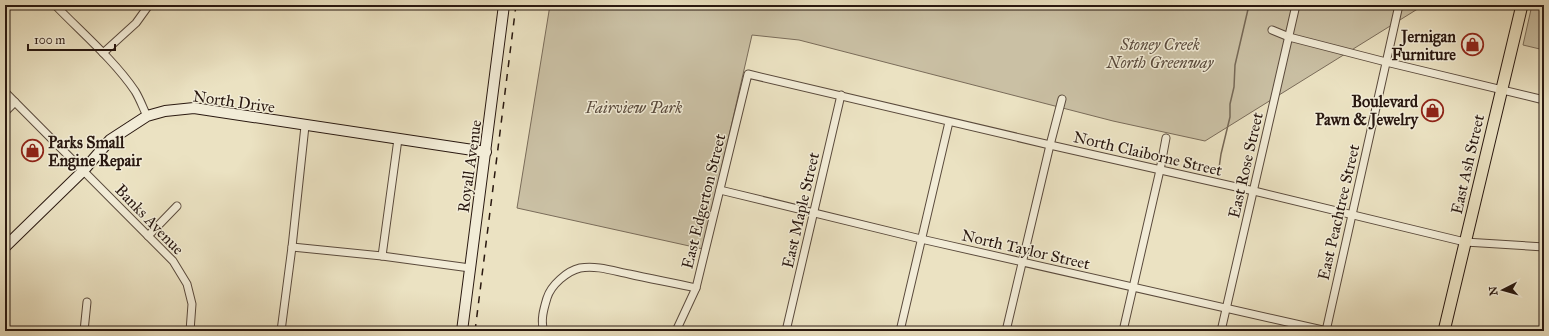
<svg xmlns="http://www.w3.org/2000/svg" width="1549" height="336" font-family="'IM FELL Great Primer',serif">
<style>
.green{fill:#cac0a4;stroke:#7a6c5a}
.lines{fill:none;stroke-linecap:round;stroke-linejoin:round}
.stream{stroke:#766856;stroke-width:1.5}
.street-casing{stroke:#5a4a3c;stroke-width:9}
.secondary-casing{stroke:#291810;stroke-width:12}
.primary-casing{stroke:#291810;stroke-width:13}
.street{stroke:#f2ecd7;stroke-width:7}
.secondary{stroke:#f2ecd7;stroke-width:10}
.primary{stroke:#ebe2c2;stroke-width:11}
.rail{stroke:#291810;stroke-width:1.5;stroke-dasharray:7 7;stroke-linecap:butt}
.labels{text-anchor:middle;stroke-width:3;stroke-linejoin:round;paint-order:stroke}
.poi-label{font-size:16px;font-weight:bold;fill:#291810;stroke:#f2ecd7;text-anchor:end}
.park-label{font-size:16px;font-style:italic;fill:#594a3c;stroke:#f2ecd7}
.street-label{font-size:16px;fill:#291810;stroke:#f2ecd7}
</style>
<rect width="100%" height="100%" fill="#ebe2c2"/>
<filter id="stains"><feTurbulence type="fractalNoise" baseFrequency=".005" numOctaves="4"/><feColorMatrix values="0 0 0 0 .2 0 0 0 0 .09 0 0 0 0 .02 0 0 0 .5 -.17"/></filter>
<radialGradient id="worn" r=".72"><stop offset=".6" stop-color="#630" stop-opacity="0"/><stop offset="1" stop-color="#630" stop-opacity=".3"/></radialGradient>
<g class="green">
<polygon points="550,5 1424,5 1205,141 1113,121 799,40 752,35 703,249 517,208"/>
<polygon points="1532,5 1544,5 1544,50 1523,45"/>
</g>
<g class="lines">
<polyline class="stream" points="1218,175 1221,154 1230,117 1230,104 1234,87 1235,65 1249,5"/>
<defs>
<g id="street">
<path d="M55 5C81 32 114 60 135 91 140 99 143 108 147 116"/>
<polyline points="1272,30 1289,37 1386,62 1544,100"/>
<polyline points="103,53 136,23 149,5"/>
<polyline points="5,92 173,261 187,284 192,304 190,331"/>
<polyline points="5,112 15,102"/>
<polyline points="720,190 921,239 1327,331"/>
<polyline points="148,236 177,206"/>
<polyline points="292,247 382,256 470,268"/>
<polyline points="382,256 398,139"/>
<polyline points="84,331 87,302"/>
<polyline points="281,331 292,247 305,126"/>
<path d="M544 331C540 321 544 308 547 298 551 285 567 271 580 268 596 265 614 271 629 274 651 279 674 283 696 288"/>
<polyline points="676,331 696,288 748,74 1050,145 1254,191 1465,242 1544,247"/>
<polyline points="786,331 841,95"/>
<polyline points="900,331 949,122"/>
<polyline points="1006,331 1050,145 1062,99"/>
<polyline points="1123,331 1160,170 1166,138"/>
<polyline points="1221,331 1296,5"/>
<polyline points="1326,331 1399,5"/>
</g>
<g id="secondary">
<polyline points="5,247 83,171 110,140 147,116 165,111 194,108 486,152"/>
<polyline points="462,331 504,5"/>
</g>
<polyline id="primary" points="1444,331 1522,5"/>
</defs>
<use href="#street" class="street-casing"/>
<use href="#secondary" class="secondary-casing"/>
<use href="#primary" class="primary-casing"/>
<use href="#street" class="street"/>
<use href="#secondary" class="secondary"/>
<use href="#primary" class="primary"/>
<polyline class="rail" points="475,331 516,5"/>
</g>
<defs>
<symbol id="shop-ring" viewBox="-11 -11 22 22"><circle r="9.5" fill="#f2ecd7" stroke="#8f2418" stroke-width="1.5"/><path d="M-5-2.5h2.3a2.7 3.5 0 0 1 5.4 0H5L5.5 6h-11ZM-1.5-2.5h3a1.5 2.3 0 0 0-3 0Z" fill="#8f2418"/></symbol>
</defs>
<g fill-rule="evenodd">
<use href="#shop-ring" x="1460" y="32" width="25" height="25"/>
<use href="#shop-ring" x="1420" y="98" width="25" height="25"/>
<use href="#shop-ring" x="20" y="138" width="25" height="25"/>
</g>
<g class="labels">
<g class="poi-label">
<text x="1456" y="42">Jernigan<tspan x="1456" dy="18">Furniture</tspan></text>
<text x="1418" y="107">Boulevard<tspan x="1418" dy="18">Pawn &amp; Jewelry</tspan></text>
<text x="48" y="148" text-anchor="start">Parks Small<tspan x="48" dy="18">Engine Repair</tspan></text>
</g>
<g class="park-label">
<text x="1160" y="50">Stoney Creek<tspan x="1160" dy="18">North Greenway</tspan></text>
<text x="634" y="113">Fairview Park</text>
</g>
<g class="street-label">
<text transform="translate(234 101) rotate(8)" y="6">North Drive</text>
<text transform="translate(1148 153) rotate(13)" y="6">North Claiborne Street</text>
<text transform="translate(1467 164) rotate(-77)" y="6">East Ash Street</text>
<text transform="translate(1245 165) rotate(-77)" y="6">East Rose Street</text>
<text transform="translate(469 166) rotate(-82)" y="6">Royall Avenue</text>
<text transform="translate(703 201) rotate(-76)" y="6">East Edgerton Street</text>
<text transform="translate(800 210) rotate(-77)" y="6">East Maple Street</text>
<text transform="translate(1338 212) rotate(-77)" y="6">East Peachtree Street</text>
<text transform="translate(150 219) rotate(46)" y="6">Banks Avenue</text>
<text transform="translate(1026 249) rotate(13)" y="6">North Taylor Street</text>
</g>
</g>
<rect width="1549" height="336" fill="none" stroke="#ebe2c2" stroke-width="20"/>
<rect x="6" y="6" width="1537" height="324" fill="none" stroke="#291810" stroke-width="2"/>
<rect x="10" y="10" width="1529" height="316" fill="none" stroke="#291810"/>
<g transform="translate(1503 290) rotate(264)" stroke="#f2ecd7" stroke-width="3" paint-order="stroke">
<path d="M0-3L7 15L0 10L-7 15Z" fill="#291810"/>
<text y="-6" font-size="11" font-weight="bold" text-anchor="middle" fill="#291810">N</text>
</g>
<path d="M28 44v6h87v-6" fill="none" stroke="#291810" stroke-width="2"/>
<text x="34" y="44" font-size="12" fill="#291810" stroke="#f2ecd7" stroke-width="3" paint-order="stroke">100 m</text>
<rect width="100%" height="100%" filter="url(#stains)"/>
<rect width="100%" height="100%" fill="url(#worn)"/>
</svg>
